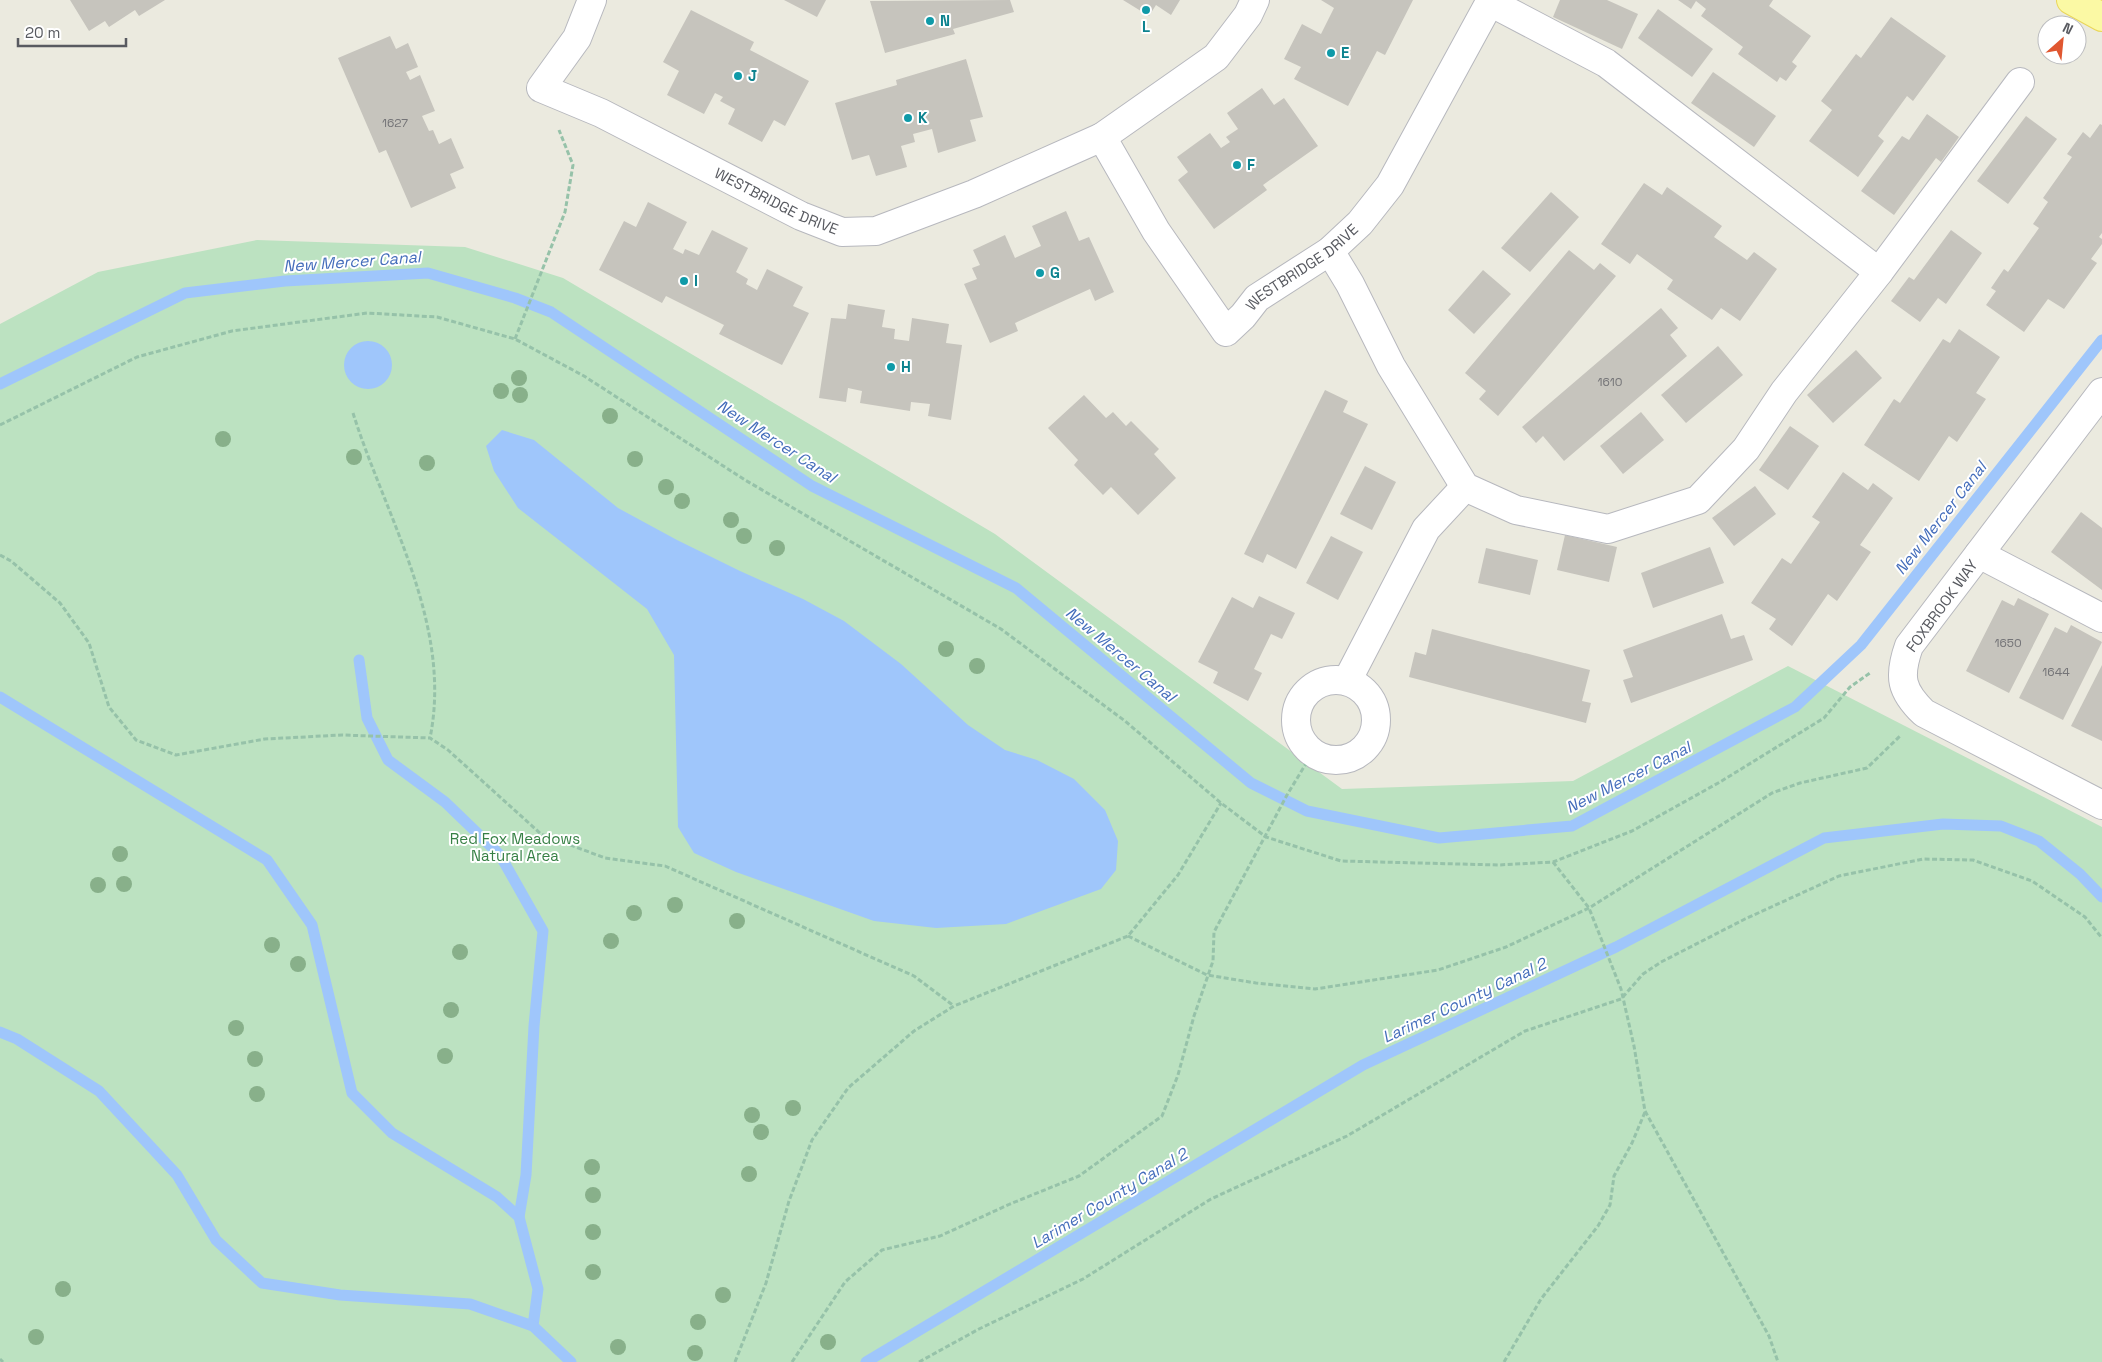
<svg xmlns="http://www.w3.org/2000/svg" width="2102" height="1362" font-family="'Space Grotesk',sans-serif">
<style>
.green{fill:#bce2c1}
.water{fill:#9fc6fb}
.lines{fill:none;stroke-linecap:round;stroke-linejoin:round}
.stream{stroke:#9fc6fb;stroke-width:11}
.building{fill:#c6c4bd}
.minor-casing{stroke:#b7b8be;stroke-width:30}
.major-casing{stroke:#ead659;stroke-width:30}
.path{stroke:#96c2a9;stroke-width:3;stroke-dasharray:5 2.5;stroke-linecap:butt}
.minor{stroke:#fff;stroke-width:28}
.major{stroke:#fbf9a4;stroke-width:28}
.tree{fill:#88b08a}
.culture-dot{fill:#0f9aa8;stroke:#fff;stroke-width:2}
.labels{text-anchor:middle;stroke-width:4;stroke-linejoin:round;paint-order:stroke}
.number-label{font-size:12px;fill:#747477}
.culture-label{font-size:15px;font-weight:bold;fill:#0d838f;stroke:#fff;text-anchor:start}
.street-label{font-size:15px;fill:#585a60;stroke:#fff}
.park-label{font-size:15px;fill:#378045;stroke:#fff}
.water-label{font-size:16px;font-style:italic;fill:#446dbb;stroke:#fff}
</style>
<rect width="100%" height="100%" fill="#ebeadf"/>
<polygon class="green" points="257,240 465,247 563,278 995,534 1342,789 1573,781 1788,666 2102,827 2102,1362 0,1362 0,324 98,272"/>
<g class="water">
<circle cx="368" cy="365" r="24"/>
<polygon points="502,430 534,440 618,508 677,540 740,571 803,599 844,621 901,664 968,725 1005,750 1037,760 1074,779 1105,810 1118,841 1116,870 1101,889 1006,924 936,928 874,921 736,872 694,853 678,827 674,655 647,609 518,508 494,471 486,446"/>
</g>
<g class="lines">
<g class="stream">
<polyline points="0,384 185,293 285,281 428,273 515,298 551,312 812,486 1016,588 1251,783 1307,811 1439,838 1572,826 1795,707 1861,645 2102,340"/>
<polyline points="359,660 367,718 388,760 445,802 500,855 543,931 534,1026 526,1175 519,1217"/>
<polyline points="0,697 267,860 312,925 352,1093 392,1133 497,1197 519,1217 538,1289 533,1326"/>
<polyline points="0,1032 17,1039 99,1091 177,1175 216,1240 262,1283 340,1295 470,1304 533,1326 571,1362"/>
<polyline points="866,1362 1363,1065 1616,947 1824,838 1943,824 2001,826 2039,841 2080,874 2102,897"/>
</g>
</g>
<g class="building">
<polygon points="70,0 165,0 139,16 135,10 109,27 105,21 89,31"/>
<polygon points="784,0 826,0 817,17"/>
<polygon points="1010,0 1014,12 953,29 955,34 885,53 870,1"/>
<polygon points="1123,0 1180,0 1171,15 1156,5 1149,16"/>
<polygon points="1321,0 1413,0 1385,55 1377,51 1348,106 1294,79 1301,67 1284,59 1302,24 1321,34 1334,8"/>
<polygon points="1560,0 1607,0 1638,14 1622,49 1553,17"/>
<polygon points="1678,0 1773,0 1769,6 1811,36 1792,62 1797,66 1786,81 1780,77 1777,82 1738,54 1743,47 1701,16 1706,9 1696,1 1691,9"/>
<polygon points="1658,9 1713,49 1692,77 1638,38"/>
<polygon points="691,10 754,42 750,50 809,81 785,126 774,120 762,142 728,124 735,109 720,101 723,97 715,93 704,114 667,95 679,71 663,62"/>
<polygon points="1891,17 1946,56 1913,101 1907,96 1878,136 1884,141 1858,177 1809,141 1832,110 1821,101 1856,54 1861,58"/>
<polygon points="390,36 396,49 408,43 418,67 406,72 410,80 420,75 435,111 422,116 429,131 433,130 439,144 451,138 464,168 450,174 456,188 411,208 386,150 379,153 338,58"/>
<polygon points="966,59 983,117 970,120 976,141 938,153 932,129 913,134 915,142 901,146 907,167 876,176 869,155 852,160 835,103 897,85 896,80"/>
<polygon points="1713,72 1776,116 1754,147 1691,103"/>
<polygon points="1262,88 1274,105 1284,98 1318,146 1263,185 1267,190 1214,229 1178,180 1188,172 1177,157 1210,133 1221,148 1230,142 1226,137 1238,129 1227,113"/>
<polygon points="1927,114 1959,137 1941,162 1936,158 1894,215 1861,191 1902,136 1909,140"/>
<polygon points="2026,116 2057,139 2008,204 1977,181"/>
<polygon points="2100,124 2102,125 2102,233 2099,237 2102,239 2102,244 2091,259 2097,263 2064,309 2048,299 2024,332 1986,305 1996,291 1991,288 2004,269 2008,272 2039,228 2033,224 2048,202 2043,198 2072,157 2067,154 2083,132 2090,138"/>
<polygon points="1644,183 1662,195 1667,187 1722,226 1714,237 1747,260 1754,252 1777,269 1740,321 1721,308 1712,320 1667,289 1673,280 1637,254 1630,264 1601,244"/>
<polygon points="1551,192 1579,217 1530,272 1501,248"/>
<polygon points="648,202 687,222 673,249 683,254 685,249 699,255 712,230 748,248 736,272 748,279 746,284 757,290 767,269 803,287 793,306 809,313 782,365 719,334 724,325 666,296 662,303 599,270 624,221 636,227"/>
<polygon points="1066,211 1079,241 1089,237 1114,292 1095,301 1090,289 1015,323 1018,331 990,343 964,284 977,279 972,268 980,265 973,250 1005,235 1015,258 1041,246 1032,226"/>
<polygon points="1951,230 1982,253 1946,304 1938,298 1920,322 1891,301 1909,277 1914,280"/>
<polygon points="1569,250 1594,270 1600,263 1616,276 1498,416 1479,399 1486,391 1465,373"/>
<polygon points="1483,270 1511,294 1474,334 1448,310"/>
<polygon points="848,304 885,310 882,327 895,329 894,339 909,341 912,318 949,324 946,343 962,345 951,420 928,416 930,404 911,402 910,411 860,403 862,391 848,388 846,402 819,398 831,318 846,319"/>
<polygon points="1661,308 1678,328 1670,335 1687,356 1564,461 1543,436 1536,443 1522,427"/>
<polygon points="1959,329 2000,357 1976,393 1986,399 1957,442 1949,436 1919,481 1864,445 1894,399 1900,403 1943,339 1950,343"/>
<polygon points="1718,346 1743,375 1686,423 1661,395"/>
<polygon points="1856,350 1882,378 1833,423 1807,395"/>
<polygon points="1325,390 1348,401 1343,412 1368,424 1296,569 1267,554 1263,563 1244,554"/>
<polygon points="1084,395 1106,418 1113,412 1126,426 1131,421 1159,449 1154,454 1176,478 1138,515 1111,487 1103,495 1074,465 1078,460 1048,428"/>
<polygon points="1641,412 1664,440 1623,474 1600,446"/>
<polygon points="1790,426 1819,446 1788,490 1759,470"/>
<polygon points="1365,466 1396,482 1372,530 1340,514"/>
<polygon points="1843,472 1868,490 1873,483 1893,498 1860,545 1871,552 1837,601 1828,594 1792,646 1769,629 1776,619 1751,603 1782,558 1791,564 1820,522 1812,517"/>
<polygon points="1755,486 1776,514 1734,546 1712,518"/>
<polygon points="2081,512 2102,528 2102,590 2051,552"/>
<polygon points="1565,535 1617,547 1609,582 1557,570"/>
<polygon points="1331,536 1363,552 1338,600 1306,583"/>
<polygon points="1710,547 1724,583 1653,608 1641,573"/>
<polygon points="1486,548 1538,560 1530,595 1478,583"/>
<polygon points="1259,596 1295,613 1282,639 1271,634 1254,669 1262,673 1248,701 1213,683 1218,672 1198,662 1232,597 1253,608"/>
<polygon points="2018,598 2049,614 2009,693 1966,671 2002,600 2014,606"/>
<polygon points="1722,614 1731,639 1744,635 1753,660 1631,703 1623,680 1633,677 1623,650"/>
<polygon points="2071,625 2102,642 2063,720 2019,698 2055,627 2067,633"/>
<polygon points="1432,629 1590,670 1582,701 1591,703 1586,723 1409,677 1415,652 1426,655"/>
<polygon points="2102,665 2102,741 2071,726"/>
</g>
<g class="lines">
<defs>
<g id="minor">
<path id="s1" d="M592 0 577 38 541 88 601 113 801 216 842 232 876 231 974 194 1102 137 1216 57 1248 15 1255 0"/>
<polyline points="1490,2 1606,63 1879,272"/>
<path id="s2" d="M1102 137 1156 231 1226 332 1243 316 1257 298 1330 251 1360 223 1390 185 1491 0"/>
<polyline points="1330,251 1350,284 1391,366 1465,487 1516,510 1608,529 1698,500 1746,449 1784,392 1879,272 2020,82"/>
<path d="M2102 392 1909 646C1898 677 1901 691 1924 713L2102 805"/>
<polyline points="1979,554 2102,618"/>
<circle cx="1336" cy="720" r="40"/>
<polyline points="1347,681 1426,529 1465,487"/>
</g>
<polyline id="major" points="2071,0 2102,17"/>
</defs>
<use href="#minor" class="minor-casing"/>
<use href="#major" class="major-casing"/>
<g class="path">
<polyline points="515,339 565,212 573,165 559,130"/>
<path d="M353 413C386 518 453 625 430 738"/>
<polyline points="0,425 137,357 232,331 367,313 437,317 515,339 584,376 745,480 1001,629 1125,721 1221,803 1266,837 1341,861 1498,865 1553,862 1632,831 1720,782 1824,718 1850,687 1870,673"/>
<polyline points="0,555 11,561 60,603 89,643 109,707 136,740 176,755 265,739 342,735 430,738 448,750 541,834 605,858 665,866 914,976 954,1006"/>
<polyline points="1553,862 1589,908 1621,989 1634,1046 1645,1111 1769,1336 1778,1362"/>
<polyline points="1128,936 1207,975 1256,983 1315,989 1438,970 1506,947 1589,908 1772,793 1800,783 1867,768 1901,735"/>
<polyline points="0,1359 3,1362"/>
<polyline points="735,1362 766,1283 789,1201 812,1140 848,1088 914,1031 954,1006 1128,936 1178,875 1221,803"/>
<polyline points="792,1362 845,1282 882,1250 940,1236 1010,1204 1079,1176 1162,1116 1178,1075 1194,1016 1213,961 1214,932 1287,795 1313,752"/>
<polyline points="919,1362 979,1329 1083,1279 1211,1199 1347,1136 1525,1031 1621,999 1643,974 1661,962 1745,919 1839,876 1923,859 1973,860 2032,881 2085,917 2102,938"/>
<polyline points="1504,1362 1541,1299 1598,1226 1610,1205 1614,1176 1632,1143 1645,1112"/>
</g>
<use href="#minor" class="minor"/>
<use href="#major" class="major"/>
</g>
<g class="tree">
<circle cx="519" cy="378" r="8"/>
<circle cx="501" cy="391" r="8"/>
<circle cx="520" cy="395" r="8"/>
<circle cx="610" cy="416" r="8"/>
<circle cx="223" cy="439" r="8"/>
<circle cx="354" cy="457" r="8"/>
<circle cx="635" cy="459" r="8"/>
<circle cx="427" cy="463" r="8"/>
<circle cx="666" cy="487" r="8"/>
<circle cx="682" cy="501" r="8"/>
<circle cx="731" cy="520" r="8"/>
<circle cx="744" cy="536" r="8"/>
<circle cx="777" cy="548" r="8"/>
<circle cx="946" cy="649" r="8"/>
<circle cx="977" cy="666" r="8"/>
<circle cx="120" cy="854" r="8"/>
<circle cx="124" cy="884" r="8"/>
<circle cx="98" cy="885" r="8"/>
<circle cx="675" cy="905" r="8"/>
<circle cx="634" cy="913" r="8"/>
<circle cx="737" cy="921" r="8"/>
<circle cx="611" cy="941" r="8"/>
<circle cx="272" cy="945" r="8"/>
<circle cx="460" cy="952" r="8"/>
<circle cx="298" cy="964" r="8"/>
<circle cx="451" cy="1010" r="8"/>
<circle cx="236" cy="1028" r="8"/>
<circle cx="445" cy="1056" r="8"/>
<circle cx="255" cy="1059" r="8"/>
<circle cx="257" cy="1094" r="8"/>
<circle cx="793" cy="1108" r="8"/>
<circle cx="752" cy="1115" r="8"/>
<circle cx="761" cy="1132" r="8"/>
<circle cx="592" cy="1167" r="8"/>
<circle cx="749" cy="1174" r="8"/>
<circle cx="593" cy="1195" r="8"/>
<circle cx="593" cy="1232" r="8"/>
<circle cx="593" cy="1272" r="8"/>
<circle cx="63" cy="1289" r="8"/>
<circle cx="723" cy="1295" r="8"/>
<circle cx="698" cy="1322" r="8"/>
<circle cx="36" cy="1337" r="8"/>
<circle cx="828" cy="1342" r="8"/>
<circle cx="618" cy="1347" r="8"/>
<circle cx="695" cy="1353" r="8"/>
</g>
<g class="culture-dot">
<circle cx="1146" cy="10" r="5"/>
<circle cx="930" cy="21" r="5"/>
<circle cx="1331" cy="53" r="5"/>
<circle cx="738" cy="76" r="5"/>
<circle cx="908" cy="118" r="5"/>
<circle cx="1237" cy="165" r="5"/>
<circle cx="1040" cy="273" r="5"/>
<circle cx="684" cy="281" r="5"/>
<circle cx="891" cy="367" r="5"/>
</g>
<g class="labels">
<g class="number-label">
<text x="395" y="127">1627</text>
<text x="1610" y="386">1610</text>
<text x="2008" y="647">1650</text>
<text x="2056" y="676">1644</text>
</g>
<g class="culture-label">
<text x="940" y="26">N</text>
<text x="1146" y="32" text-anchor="middle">L</text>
<text x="1341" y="58">E</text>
<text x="748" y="81">J</text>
<text x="918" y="123">K</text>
<text x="1247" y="170">F</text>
<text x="1050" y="278">G</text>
<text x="694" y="286">I</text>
<text x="901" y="372">H</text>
</g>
<g class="street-label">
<text dy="5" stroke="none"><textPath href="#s1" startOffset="364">WESTBRIDGE DRIVE</textPath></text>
<text dy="5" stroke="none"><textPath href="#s2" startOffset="332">WESTBRIDGE DRIVE</textPath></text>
<text transform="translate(1942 606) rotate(-54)" y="5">FOXBROOK WAY</text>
</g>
<g class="park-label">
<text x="515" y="844">Red Fox Meadows<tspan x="515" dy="17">Natural Area</tspan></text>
</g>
<g class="water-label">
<text transform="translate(352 261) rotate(-4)" y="6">New Mercer Canal</text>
<text transform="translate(777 441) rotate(33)" y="6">New Mercer Canal</text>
<text transform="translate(1940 518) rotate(-52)" y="6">New Mercer Canal</text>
<text transform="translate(1121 654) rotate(40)" y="6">New Mercer Canal</text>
<text transform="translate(1628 777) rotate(-27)" y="6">New Mercer Canal</text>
<text transform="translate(1464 1000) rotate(-25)" y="6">Larimer County Canal 2</text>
<text transform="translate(1109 1198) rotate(-31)" y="6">Larimer County Canal 2</text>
</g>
</g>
<g transform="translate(2062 40) rotate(27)"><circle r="24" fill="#ffffff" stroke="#bcbdbf"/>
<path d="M0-4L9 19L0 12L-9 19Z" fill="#e05730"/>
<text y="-8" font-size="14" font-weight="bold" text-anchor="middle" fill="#585a60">N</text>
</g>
<path d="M18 38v8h108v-8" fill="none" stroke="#585a60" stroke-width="2.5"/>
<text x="25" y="38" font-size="15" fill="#585a60" stroke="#ffffff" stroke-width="4" paint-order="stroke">20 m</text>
</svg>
